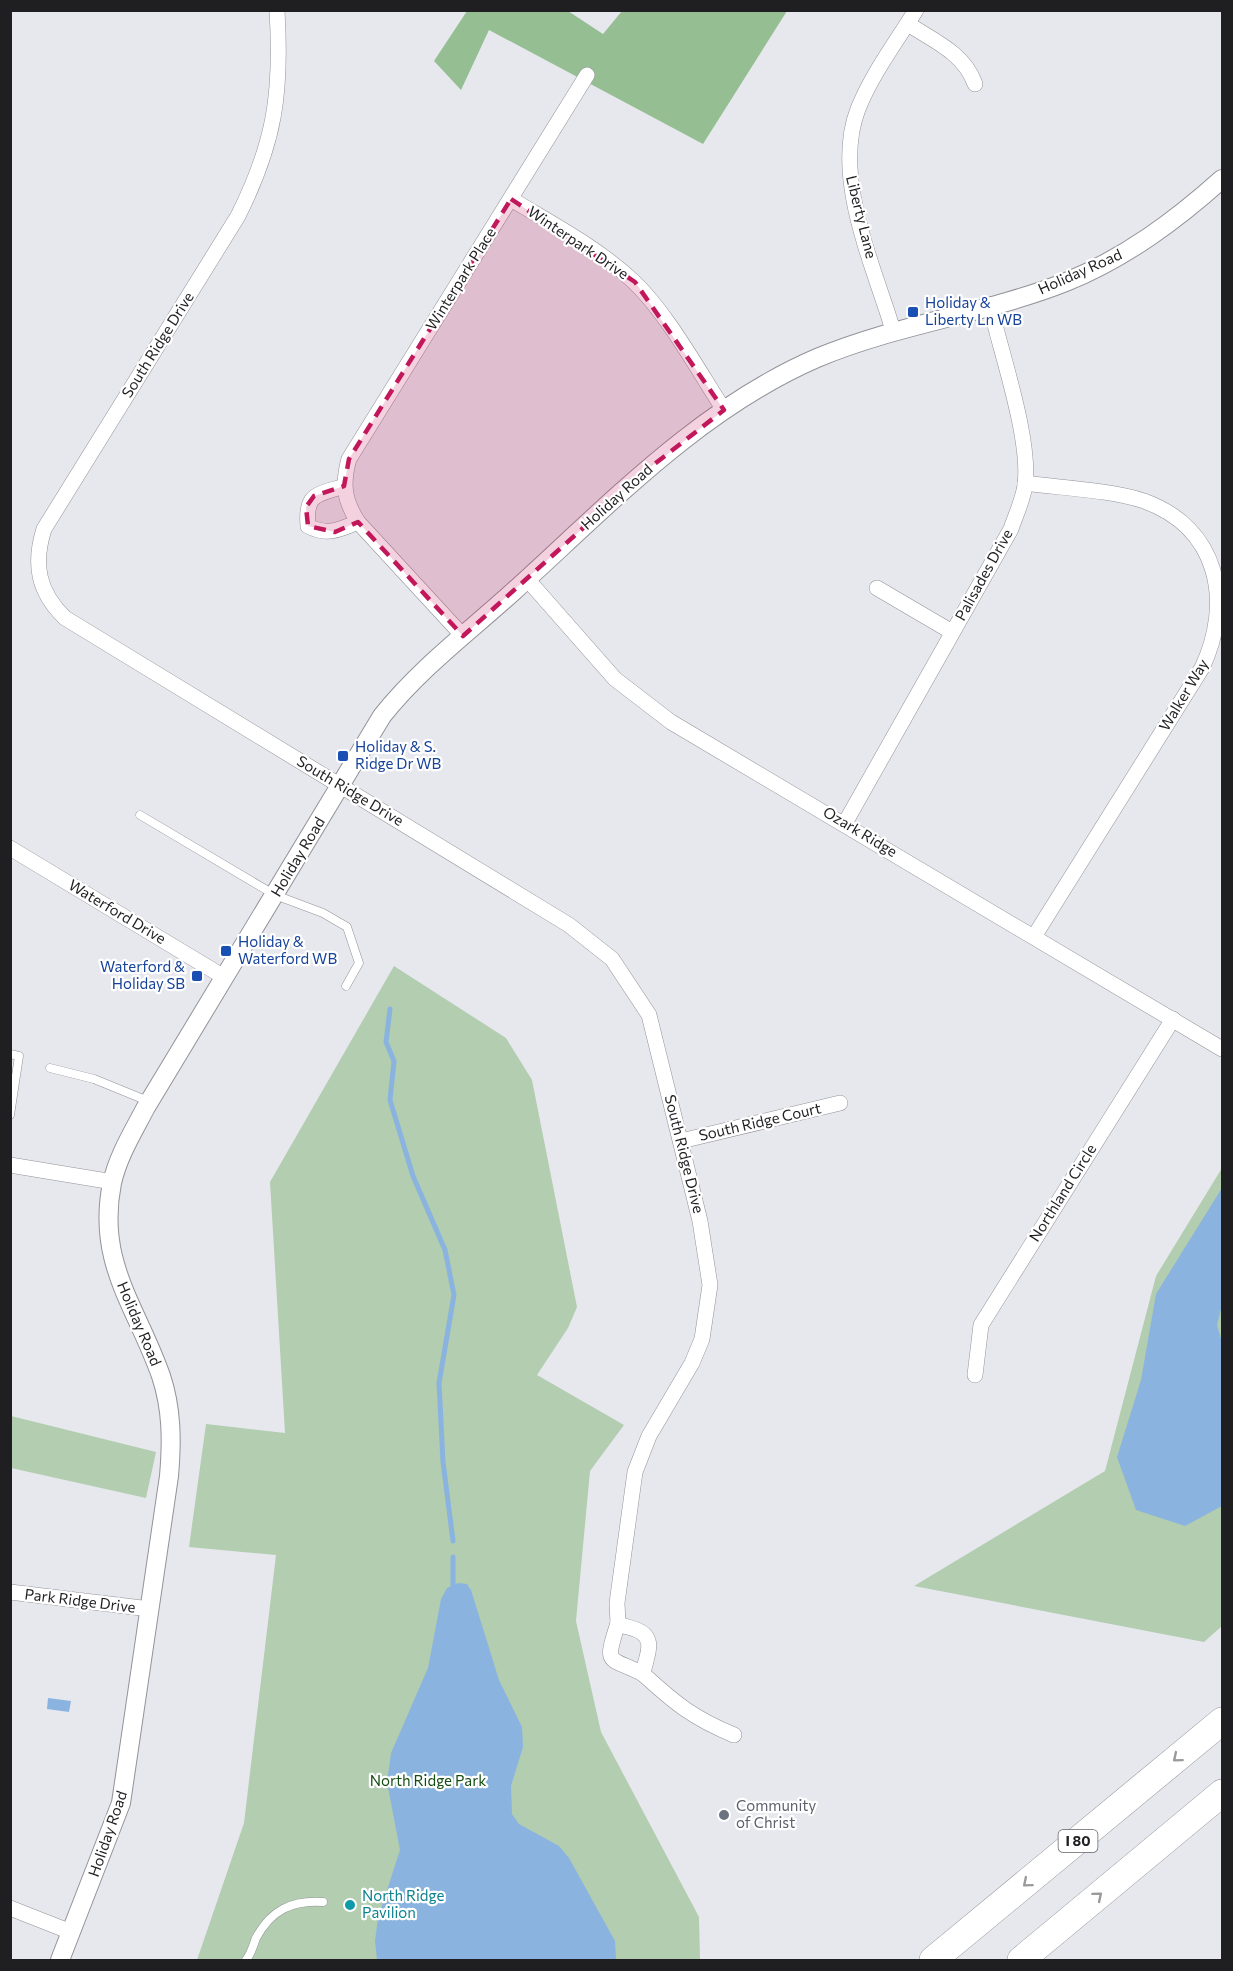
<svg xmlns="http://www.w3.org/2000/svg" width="1233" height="1971" font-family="Commissioner,sans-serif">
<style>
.green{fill:#b2cdaf}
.forest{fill:#95be92}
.water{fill:#8ab4df}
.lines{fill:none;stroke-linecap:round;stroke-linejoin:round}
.stream{stroke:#8ab4df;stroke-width:5}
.service-casing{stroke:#929398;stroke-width:9}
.minor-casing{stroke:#929398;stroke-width:16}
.tertiary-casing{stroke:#929398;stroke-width:20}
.motorway-casing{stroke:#929398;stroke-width:28}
.service{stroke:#fff;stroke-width:8}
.minor{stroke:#fff;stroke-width:15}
.tertiary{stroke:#fff;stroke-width:18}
.motorway{stroke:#fff;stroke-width:27}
.oneway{stroke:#9a9a9c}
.marked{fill:#c2185b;fill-opacity:0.2;stroke:#c2185b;stroke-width:4.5;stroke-dasharray:12 8;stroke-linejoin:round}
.transit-dot{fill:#1a4fb4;stroke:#fff;stroke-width:2}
.worship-dot{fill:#6b7280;stroke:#fff;stroke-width:2}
.culture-dot{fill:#0f9aa8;stroke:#fff;stroke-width:2}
.labels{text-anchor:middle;stroke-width:4.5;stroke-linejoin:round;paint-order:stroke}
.shield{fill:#fff;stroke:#626264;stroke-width:1.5}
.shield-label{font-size:14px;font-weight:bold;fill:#1f1f22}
.street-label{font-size:15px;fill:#1f1f22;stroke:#fff}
.transit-label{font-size:15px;fill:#164399;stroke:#fff;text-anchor:start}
.park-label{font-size:15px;fill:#154e14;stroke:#fff}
.worship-label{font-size:15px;fill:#5b616d;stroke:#fff;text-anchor:start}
.culture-label{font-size:15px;fill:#0d838f;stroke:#fff;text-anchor:start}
</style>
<rect width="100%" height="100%" fill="#e7e8ee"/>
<g class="green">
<polygon points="394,966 506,1038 532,1080 577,1307 568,1328 537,1375 624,1425 590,1471 576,1621 601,1732 699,1917 700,1960 197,1960 244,1823 276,1555 189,1547 206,1424 285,1433 270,1182"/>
<polygon points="1222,1168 1222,1626 1204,1642 914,1586 1105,1471 1156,1276"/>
<polygon points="11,1416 156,1452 146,1498 11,1468"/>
</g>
<polygon class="forest" points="467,11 568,11 603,34 622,11 787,11 703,144 489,30 461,90 434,61"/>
<g class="water">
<polygon points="1222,1188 1222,1305 1217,1325 1222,1342 1222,1506 1185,1526 1136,1510 1117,1457 1141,1380 1156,1294"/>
<polygon points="458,1583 467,1584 471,1590 499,1680 522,1727 523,1747 511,1786 512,1814 519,1824 559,1846 569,1858 615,1941 616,1960 377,1960 375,1941 378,1918 400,1850 387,1782 391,1753 428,1668 441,1599 447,1588"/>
<polygon points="48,1698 71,1701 69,1712 47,1709"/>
</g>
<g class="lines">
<g class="stream">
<polyline points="390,1009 386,1042 394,1061 390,1100 413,1176 445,1250 454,1295 439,1383 443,1462 453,1541"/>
<polyline points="453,1585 453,1557"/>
</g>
<defs>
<g id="service">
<polyline points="140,815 275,895 323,913 347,927 359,963 346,986"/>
<polyline points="10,1054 19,1056 10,1115"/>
<polyline points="50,1068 94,1079 148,1101"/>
<path d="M246 1960C251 1954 253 1946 256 1938 271 1910 292 1900 323 1902"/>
</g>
<g id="minor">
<path d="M277 10C282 93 275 142 238 216L44 529C33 564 38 592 65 618L569 925 612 959 649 1015 700 1221 710 1285 702 1339 692 1363 649 1436 635 1472 617 1603 618 1623"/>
<path d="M908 24C934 41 964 53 975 84"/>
<path d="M511 199C552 224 598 248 633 281 667 313 698 370 724 410"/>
<path d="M893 330C873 264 832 176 858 109 872 74 896 42 916 10"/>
<path d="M1025 483C1061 488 1111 490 1144 501 1219 528 1233 602 1202 668L1035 935"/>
<path d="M344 486C317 495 305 493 308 526 327 536 339 530 358 522"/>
<polyline points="527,579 615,679 671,722 1222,1049"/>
<polyline points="877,588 952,632"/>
<path d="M463 636 358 522C344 500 342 484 349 459L587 75"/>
<path d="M845 823 1011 529C1016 514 1023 500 1025 485 1031 439 1001 353 990 305"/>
<polyline points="10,848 224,977"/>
<polyline points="681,1141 840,1103"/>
<polyline points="10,1165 113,1182"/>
<polyline points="975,1375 981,1325 1173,1019"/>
<polyline points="10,1592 150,1609"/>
<path d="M618 1623C624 1627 630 1627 637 1630 658 1639 645 1658 643 1674 608 1656 604 1667 618 1623Z"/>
<path d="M643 1674C676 1704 693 1718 734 1735"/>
<polyline points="10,1908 71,1932"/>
</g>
<path id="tertiary" d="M60 1960 121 1803 169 1476C172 1441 172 1409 161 1376 137 1307 96 1263 112 1183 118 1156 133 1132 146 1107L382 716C420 668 470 631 515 590 609 505 699 409 817 358 898 324 985 314 1066 282 1125 258 1175 221 1222 179"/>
<g id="motorway">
<polyline points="933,1960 1222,1721"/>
<polyline points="1021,1960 1222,1793"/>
</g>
</defs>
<use href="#service" class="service-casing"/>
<use href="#minor" class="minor-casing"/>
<use href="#tertiary" class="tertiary-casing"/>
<use href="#motorway" class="motorway-casing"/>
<use href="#service" class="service"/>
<use href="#minor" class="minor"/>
<use href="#tertiary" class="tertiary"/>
<use href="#motorway" class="motorway"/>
</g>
<defs><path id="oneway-chevron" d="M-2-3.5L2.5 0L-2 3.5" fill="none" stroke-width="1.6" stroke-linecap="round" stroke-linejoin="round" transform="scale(1.5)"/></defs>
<g class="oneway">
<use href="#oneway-chevron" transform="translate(1177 1758) rotate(140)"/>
<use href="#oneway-chevron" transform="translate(1027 1883) rotate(140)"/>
<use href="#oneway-chevron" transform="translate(1098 1896) rotate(-40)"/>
</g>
<path class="marked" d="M511 199 635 282 724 410 652 466 463 636 358 522 335 532 308 526 306 507 314 496 344 486 349 459Z"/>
<g class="transit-dot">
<rect x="907" y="306" width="12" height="12" rx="3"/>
<rect x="337" y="750" width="12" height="12" rx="3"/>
<rect x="220" y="945" width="12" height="12" rx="3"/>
<rect x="191" y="970" width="12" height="12" rx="3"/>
</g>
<circle class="worship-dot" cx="724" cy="1815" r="6"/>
<circle class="culture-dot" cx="350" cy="1905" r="6"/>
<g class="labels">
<rect class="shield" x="1058.5" y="1830" width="39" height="22" rx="4.5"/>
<g class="shield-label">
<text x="1078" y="1846">I 80</text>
</g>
<g class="street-label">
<text transform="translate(861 217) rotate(76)" y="5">Liberty Lane</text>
<text transform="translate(578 243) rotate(34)" y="5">Winterpark Drive</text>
<text transform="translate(1080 272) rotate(-24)" y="5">Holiday Road</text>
<text transform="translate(461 279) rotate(-58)" y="5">Winterpark Place</text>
<text transform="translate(158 345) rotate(-58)" y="5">South Ridge Drive</text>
<text transform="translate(617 497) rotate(-42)" y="5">Holiday Road</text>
<text transform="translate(984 575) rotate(-61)" y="5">Palisades Drive</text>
<text transform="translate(1184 695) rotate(-59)" y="5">Walker Way</text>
<text transform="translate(350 791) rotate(31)" y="5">South Ridge Drive</text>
<text transform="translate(860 832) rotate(31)" y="5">Ozark Ridge</text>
<text transform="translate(298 857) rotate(-59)" y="5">Holiday Road</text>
<text transform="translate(117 912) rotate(31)" y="5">Waterford Drive</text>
<text transform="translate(760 1122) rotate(-13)" y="5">South Ridge Court</text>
<text transform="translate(684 1154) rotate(76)" y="5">South Ridge Drive</text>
<text transform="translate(1063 1193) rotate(-58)" y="5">Northland Circle</text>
<text transform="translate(139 1324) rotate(67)" y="5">Holiday Road</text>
<text transform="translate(80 1601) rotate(7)" y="5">Park Ridge Drive</text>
<text transform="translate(108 1834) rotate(-71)" y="5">Holiday Road</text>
</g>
<g class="transit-label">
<text x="925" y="308">Holiday &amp;<tspan x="925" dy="17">Liberty Ln WB</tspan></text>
<text x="355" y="752">Holiday &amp; S.<tspan x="355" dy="17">Ridge Dr WB</tspan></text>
<text x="238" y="947">Holiday &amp;<tspan x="238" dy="17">Waterford WB</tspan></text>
<text x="185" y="972" text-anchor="end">Waterford &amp;<tspan x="185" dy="17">Holiday SB</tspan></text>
</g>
<g class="park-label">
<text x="428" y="1786">North Ridge Park</text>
</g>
<g class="worship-label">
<text x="736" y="1811">Community<tspan x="736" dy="17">of Christ</tspan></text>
</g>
<g class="culture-label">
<text x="362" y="1901">North Ridge<tspan x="362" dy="17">Pavilion</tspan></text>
</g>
</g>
<rect width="1233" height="1971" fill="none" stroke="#1f1f22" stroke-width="24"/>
</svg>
